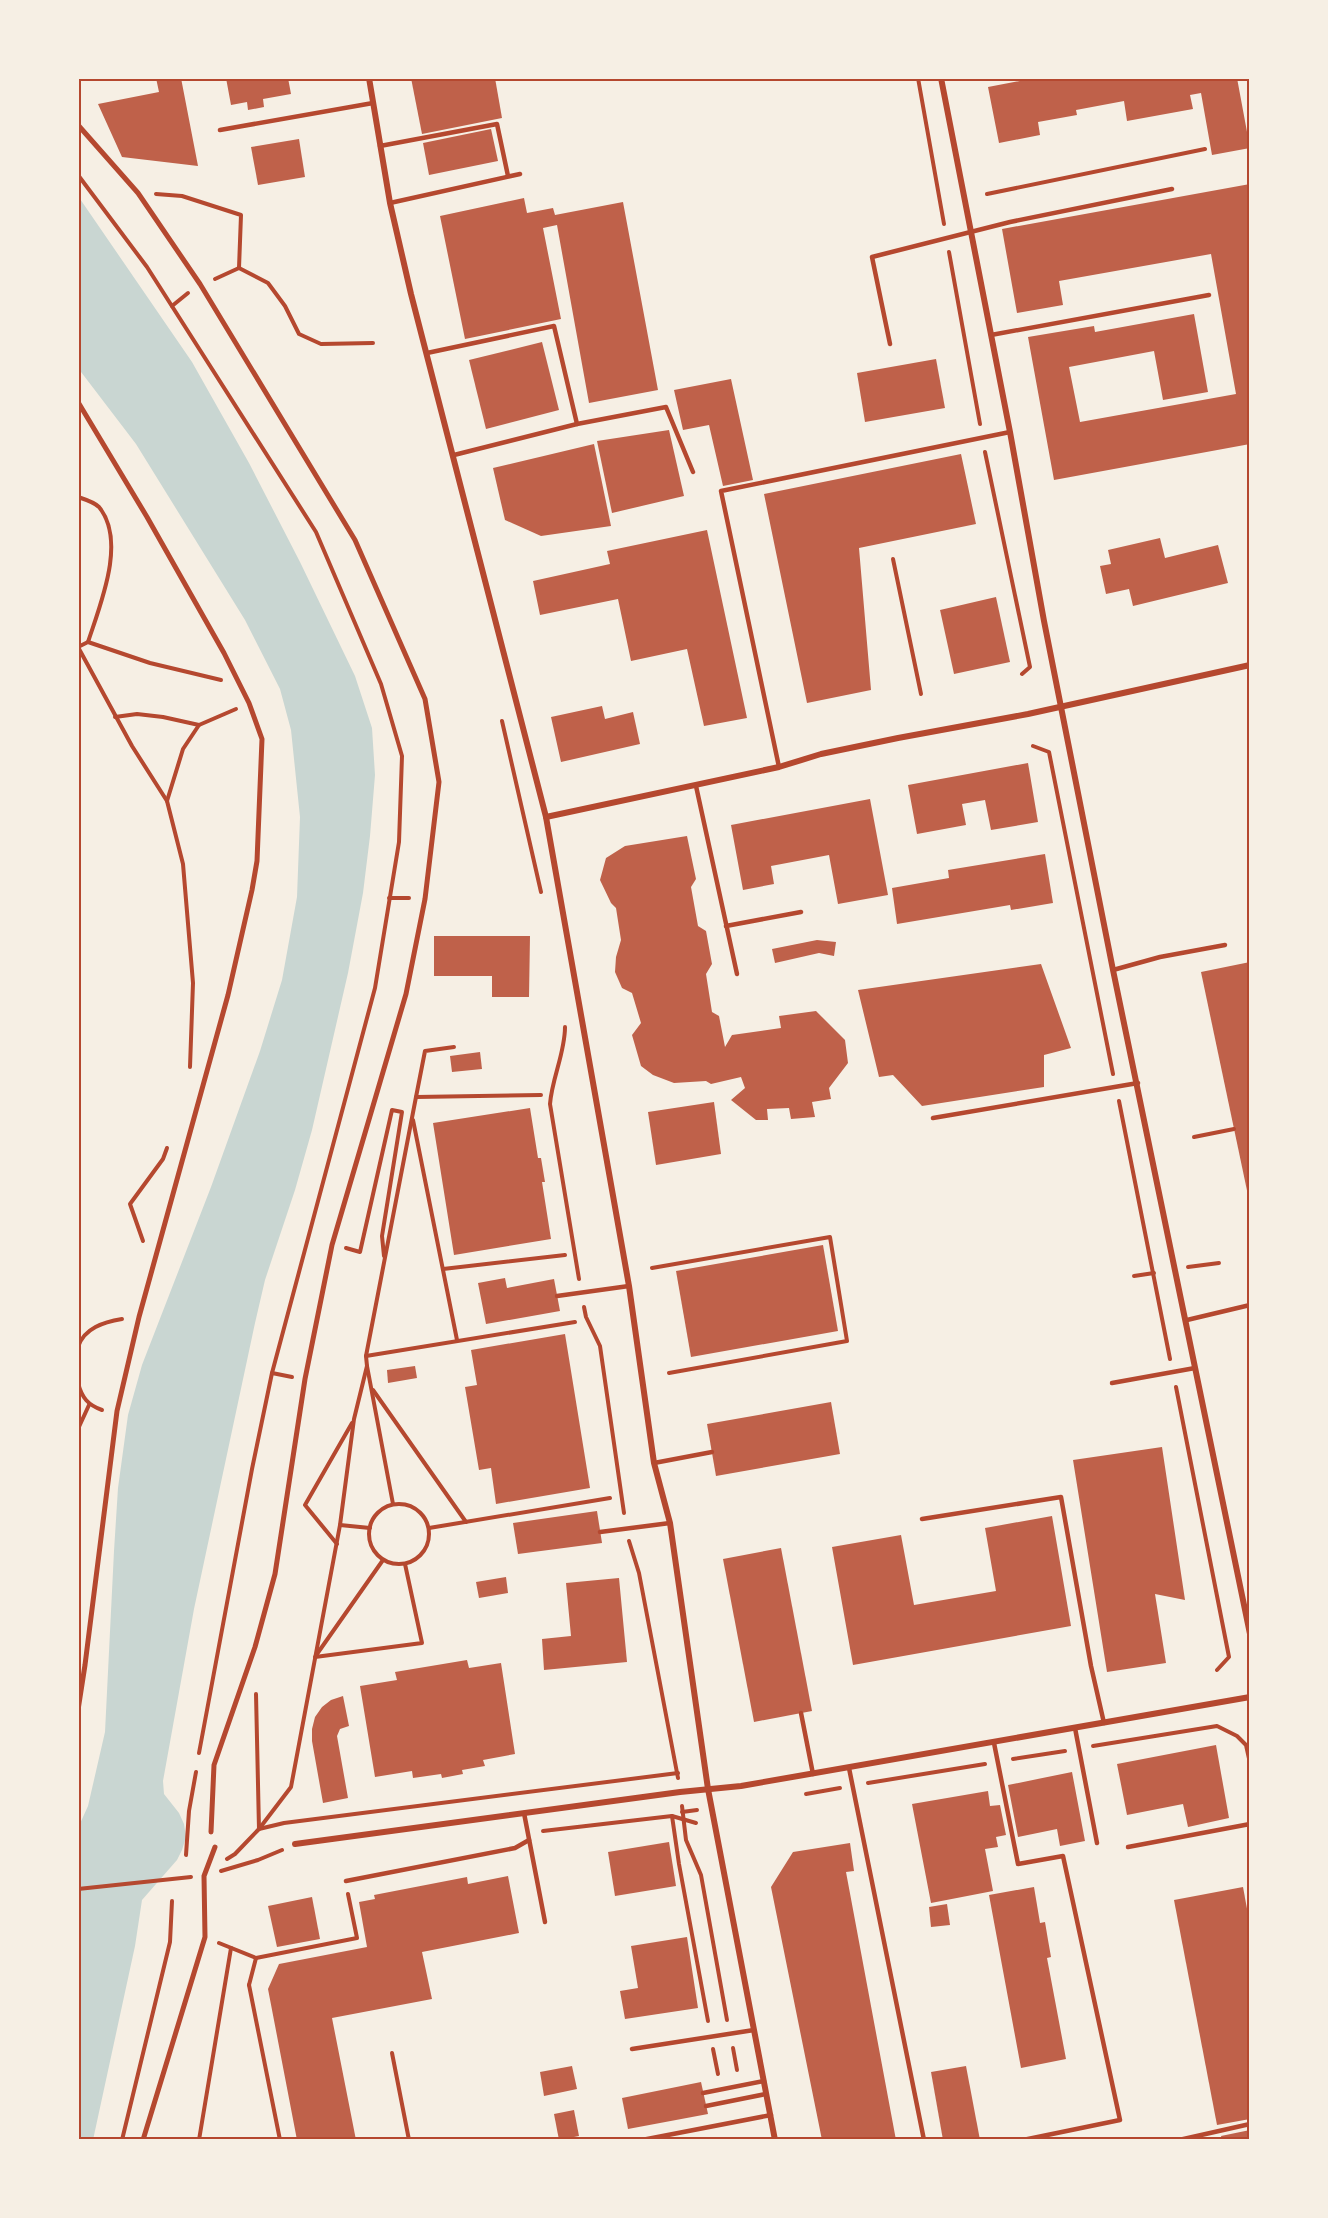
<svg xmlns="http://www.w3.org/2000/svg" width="1328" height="2218" font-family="Raleway,sans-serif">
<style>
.water{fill:#c9d6d2}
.building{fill:#bf614a}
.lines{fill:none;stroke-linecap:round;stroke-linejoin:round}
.path{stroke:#b5482f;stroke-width:4}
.service{stroke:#b5482f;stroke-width:4.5}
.pedestrian{stroke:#b5482f;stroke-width:5}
.minor{stroke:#b5482f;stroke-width:6}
.neatline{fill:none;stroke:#b5482f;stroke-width:2}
</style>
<rect width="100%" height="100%" fill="#f6efe4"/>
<polygon class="water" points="78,196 192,362 249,463 300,562 355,676 372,728 375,775 370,836 363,893 348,973 312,1130 295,1190 265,1280 255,1323 194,1609 163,1781 164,1794 179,1813 184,1824 186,1837 182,1850 177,1860 142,1900 135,1946 93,2140 78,2140 78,1828 88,1806 105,1732 114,1551 118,1488 128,1415 142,1365 211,1187 260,1051 282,980 297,897 300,817 291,730 280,689 245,620 136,444 78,368"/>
<g class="building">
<polygon points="156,78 181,78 198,166 122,157 98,104 159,92"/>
<polygon points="226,78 288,78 291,94 263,99 264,107 248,110 247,102 231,105"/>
<polygon points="411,78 495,78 502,118 422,134"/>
<polygon points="1035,78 1237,78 1250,148 1212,155 1201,93 1190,95 1193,109 1127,121 1124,101 1076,110 1077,115 1038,122 1040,135 999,143 988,87"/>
<polygon points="491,129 498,161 429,175 423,143"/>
<polygon points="299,139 305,177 258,185 251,147"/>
<polygon points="1250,184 1250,444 1054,480 1028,337 1094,326 1095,332 1194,314 1208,392 1163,400 1154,351 1069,367 1080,422 1236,394 1211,254 1059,281 1063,305 1017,313 1002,229"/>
<polygon points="524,198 527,213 553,208 555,215 623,202 658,390 589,403 557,225 543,228 561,319 465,339 440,216"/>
<polygon points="542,342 559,410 486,429 469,360"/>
<polygon points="936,359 945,408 865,422 857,373"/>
<polygon points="731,379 753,480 723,486 709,425 683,430 674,390"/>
<polygon points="669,430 684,496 612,513 597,441"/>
<polygon points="594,444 611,526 541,536 505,520 493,468"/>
<polygon points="961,454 976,524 859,548 871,690 807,703 764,494"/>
<polygon points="707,530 747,718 704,726 687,649 631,661 618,599 540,615 533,581 610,564 607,551"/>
<polygon points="1160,538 1165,558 1218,545 1228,583 1133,606 1129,589 1106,594 1100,566 1111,564 1108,550"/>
<polygon points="996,597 1010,662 954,674 940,610"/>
<polygon points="602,706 605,719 633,712 640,744 561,762 551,717"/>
<polygon points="1028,763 1038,822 991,830 985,800 962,804 966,825 917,834 908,785"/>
<polygon points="870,799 888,895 838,904 829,855 771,866 774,884 743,890 731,825"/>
<polygon points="687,836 696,879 691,887 698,926 706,931 712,964 706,974 712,1012 719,1016 725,1047 732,1035 781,1028 779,1016 816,1011 845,1040 848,1063 829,1088 831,1099 812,1102 815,1117 791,1119 789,1108 767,1109 768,1120 756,1120 731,1100 745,1088 741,1077 711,1084 706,1081 674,1083 653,1075 641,1066 632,1035 641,1023 632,993 622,988 615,972 616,957 621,940 616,908 611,903 600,880 606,858 625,846"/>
<polygon points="1045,854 1053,903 1011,910 1010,905 897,924 892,888 949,878 948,870"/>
<polygon points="434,936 530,936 529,997 492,997 492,976 434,976"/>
<polygon points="817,940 836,942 834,956 819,953 775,963 772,949"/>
<polygon points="1250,962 1250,1200 1249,1200 1201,972"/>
<polygon points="1041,964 1071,1048 1044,1055 1044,1087 922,1106 893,1075 879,1077 858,990"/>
<polygon points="480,1052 482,1069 452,1072 450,1056"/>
<polygon points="714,1102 721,1154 656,1165 648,1112"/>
<polygon points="530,1108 538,1158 541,1158 545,1182 542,1182 551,1239 454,1255 433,1123"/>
<polygon points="823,1245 838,1331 691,1357 676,1271"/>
<polygon points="505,1278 507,1288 554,1279 560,1311 486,1324 478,1283"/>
<polygon points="565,1334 590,1488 496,1504 491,1468 479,1470 465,1387 477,1385 471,1350"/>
<polygon points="415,1366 417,1378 388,1383 387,1370"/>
<polygon points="831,1402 840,1454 716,1476 707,1424"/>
<polygon points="1162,1447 1185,1600 1155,1594 1166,1663 1107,1672 1073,1460"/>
<polygon points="597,1511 602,1543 518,1554 513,1523"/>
<polygon points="1052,1516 1071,1626 853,1665 832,1547 901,1535 914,1605 996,1591 985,1528"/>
<polygon points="781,1548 812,1711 754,1722 723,1559"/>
<polygon points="506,1577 508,1593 479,1598 476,1582"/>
<polygon points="619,1578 627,1662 544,1670 542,1639 571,1636 566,1583"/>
<polygon points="467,1660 469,1668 501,1663 515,1754 483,1760 485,1766 462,1770 463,1774 442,1778 441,1774 413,1778 412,1771 375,1777 360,1686 397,1680 395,1672"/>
<polygon points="343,1696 349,1726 340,1729 337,1736 348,1798 323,1803 312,1741 312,1729 315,1717 322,1707 331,1700"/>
<polygon points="1216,1745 1229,1818 1188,1827 1183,1804 1127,1815 1117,1764"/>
<polygon points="1072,1772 1085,1841 1060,1846 1057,1829 1018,1837 1008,1785"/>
<polygon points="988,1791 990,1806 1000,1805 1006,1835 996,1837 998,1847 985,1849 993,1891 931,1903 912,1804"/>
<polygon points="669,1842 676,1886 615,1896 608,1852"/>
<polygon points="850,1843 854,1871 846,1872 896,2140 822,2140 771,1887 793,1852"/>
<polygon points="508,1876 519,1933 422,1952 432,1999 332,2018 356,2140 297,2140 268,1989 279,1964 367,1947 359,1902 375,1899 374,1895 467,1877 468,1884"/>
<polygon points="1034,1887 1040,1923 1045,1922 1048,1940 1051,1957 1047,1958 1066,2059 1021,2068 989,1895"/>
<polygon points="1243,1887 1250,1925 1250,2119 1217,2125 1174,1900"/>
<polygon points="312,1897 320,1939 277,1947 268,1906"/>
<polygon points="947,1904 950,1925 931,1927 929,1907"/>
<polygon points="687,1937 698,2008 625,2019 620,1991 638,1988 631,1946"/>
<polygon points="572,2066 577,2089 544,2096 540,2072"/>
<polygon points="966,2066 980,2140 943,2140 931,2072"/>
<polygon points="701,2082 708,2114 628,2129 622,2098"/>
<polygon points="574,2110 579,2136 559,2140 554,2114"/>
<polygon points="1250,2130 1250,2140 1222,2140 1221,2136"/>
</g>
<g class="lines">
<g class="path">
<polyline points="918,78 944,224"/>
<polyline points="78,175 147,267 316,532 381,684 402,756 399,842 375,988 272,1373 252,1469 199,1753"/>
<polyline points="156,194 182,196 241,215 239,268"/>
<polyline points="987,194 1205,149"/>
<polyline points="949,252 980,424"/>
<polyline points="239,268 268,283 285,306 299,334 321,344 373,343"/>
<polyline points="215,279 239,268"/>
<polyline points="172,306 188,293"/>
<polyline points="985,452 1030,667 1022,674"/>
<path d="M78 497C84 499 94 502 99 507 127 541 100 605 88 642"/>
<polyline points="893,559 921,694"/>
<polyline points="78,647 132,746 167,801 183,864 193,983 190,1067"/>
<polyline points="78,647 88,642 150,663 221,680"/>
<polyline points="115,717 137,714 163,717 199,725 236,709"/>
<polyline points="502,721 541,892"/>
<polyline points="1033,746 1049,752 1113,1074"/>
<polyline points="167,801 183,749 199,725"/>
<polyline points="389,898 409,898"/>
<path d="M565 1027C565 1053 552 1078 550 1104L579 1279"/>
<polyline points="416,1097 425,1051 454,1047"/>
<polyline points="1119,1101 1170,1359"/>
<polyline points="413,1120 457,1340"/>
<polyline points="1194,1137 1234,1129"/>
<polyline points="143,1241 130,1204 163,1159 167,1148"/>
<polyline points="346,1248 360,1252 392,1110 402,1112 382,1236 384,1256"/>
<polyline points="1188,1267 1219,1263"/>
<polyline points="652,1268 830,1237 847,1341 669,1373"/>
<polyline points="443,1269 565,1255"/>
<polyline points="1134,1276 1154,1273"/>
<polyline points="584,1307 586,1317 600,1346 624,1513"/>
<path d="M78 1347C84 1328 104 1322 122 1319"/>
<polyline points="366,1356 575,1322"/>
<polyline points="367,1366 393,1504"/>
<polyline points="272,1373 292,1377"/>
<path d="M78 1383C82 1398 88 1405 102 1410"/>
<polyline points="1176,1387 1229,1657 1217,1670"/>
<polyline points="373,1390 466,1522"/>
<polyline points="78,1429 89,1405"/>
<circle cx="399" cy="1534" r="30"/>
<polyline points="340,1525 370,1528"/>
<polyline points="429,1528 610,1498"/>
<polyline points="629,1541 639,1573 678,1778"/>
<polyline points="337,1544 305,1505 352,1423"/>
<polyline points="317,1654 383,1560"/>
<polyline points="315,1657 422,1643 405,1564"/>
<polyline points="256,1694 259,1829 284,1823 678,1773"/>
<polyline points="1093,1746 1217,1726 1237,1736 1246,1745 1250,1763"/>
<polyline points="1013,1759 1065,1751"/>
<polyline points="868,1783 985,1764"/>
<polyline points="806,1794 840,1788"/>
<polyline points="682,1806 686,1840 701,1875 727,2020"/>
<polyline points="682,1812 697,1810"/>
<polyline points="672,1816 679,1864 708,2021"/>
<polyline points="543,1831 672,1816 696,1823"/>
<polyline points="186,1855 189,1811 196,1772"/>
<polyline points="227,1859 235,1854 259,1829 291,1787 340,1525 354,1419 367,1366 366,1356 416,1097 541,1095"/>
<polyline points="221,1871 258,1860 282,1850"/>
<polyline points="78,1889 191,1877"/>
<polyline points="219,1943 256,1958 357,1938 348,1894"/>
<polyline points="249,1985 280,2140"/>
<polyline points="249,1985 256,1958"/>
<polyline points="733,2048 737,2070"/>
<polyline points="713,2049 718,2074"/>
<polyline points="392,2053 409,2140"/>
<polyline points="122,2140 170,1942 172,1901"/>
<polyline points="199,2140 231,1948"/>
</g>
<g class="service">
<polyline points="220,130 373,103"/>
<polyline points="380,146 497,124 508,176"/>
<polyline points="390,203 520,174"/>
<polyline points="991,335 1209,295"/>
<polyline points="890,344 872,257 1010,222 1172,189"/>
<polyline points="427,353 554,326 577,424"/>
<polyline points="454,455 577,424 666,407 693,472"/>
<polyline points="779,767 721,491 1010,432"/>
<polyline points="696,786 737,974"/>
<polyline points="726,926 801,912"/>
<polyline points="1113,970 1160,957 1225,945"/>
<polyline points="933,1118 1138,1083"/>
<polyline points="557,1296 629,1286"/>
<polyline points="1187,1320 1250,1305"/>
<polyline points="1112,1383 1195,1368"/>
<polyline points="654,1463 712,1452"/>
<polyline points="922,1519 1061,1497 1091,1666 1104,1723"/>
<polyline points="600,1532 670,1523"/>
<polyline points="801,1713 813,1774"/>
<polyline points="1075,1728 1097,1843"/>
<polyline points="994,1743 1018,1864 1063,1856 1120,2120 1023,2140"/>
<polyline points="849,1768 924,2140"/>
<polyline points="524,1813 545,1922"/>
<polyline points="1128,1847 1250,1824"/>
<polyline points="346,1881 515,1848 529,1840"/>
<polyline points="632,2049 754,2030"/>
<polyline points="703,2093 764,2081"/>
<polyline points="706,2106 766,2094"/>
<polyline points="642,2140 771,2115"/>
<polyline points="1179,2140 1250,2124"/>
</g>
<g class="pedestrian">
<polyline points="78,125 138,193 200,284 355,540 425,699 439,782 425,899 406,994 332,1245 305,1379 275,1574 255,1647 214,1765 211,1832"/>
<polyline points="78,402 147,517 224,653 249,703 262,739 257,861 252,890 228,995 139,1317 117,1411 85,1665 78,1710"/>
<polyline points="143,2140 205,1937 204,1876 215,1847"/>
</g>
<g class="minor">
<polyline points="369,78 390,203 411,294 546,817 629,1286 654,1463 670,1523 708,1789 775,2140"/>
<polyline points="941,78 1010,432 1044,621 1113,970 1250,1634"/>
<polyline points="546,817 779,767 821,754 898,738 1028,714 1250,665"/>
<polyline points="295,1844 680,1792 741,1786 1250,1697"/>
</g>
</g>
<rect width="1328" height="2218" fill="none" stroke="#f6efe4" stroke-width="159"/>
<rect x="80" y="80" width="1168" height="2058" class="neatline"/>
</svg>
